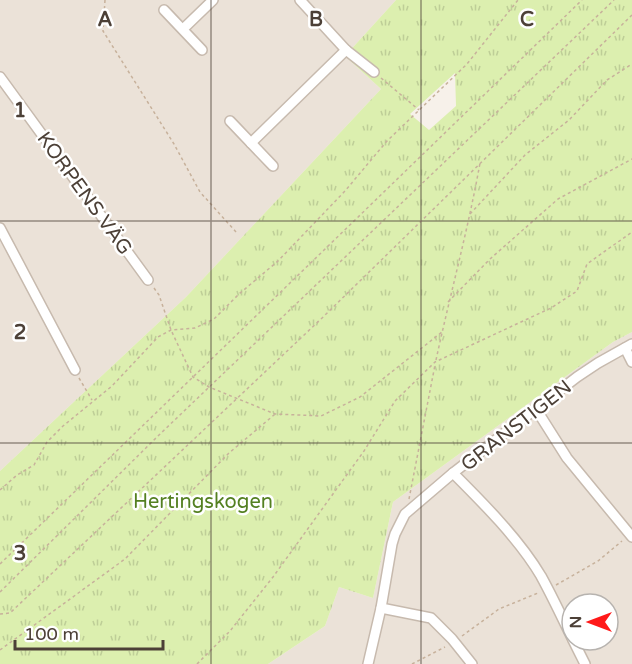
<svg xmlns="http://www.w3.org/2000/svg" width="632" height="664" font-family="'Varela Round',sans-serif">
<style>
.residential{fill:#ebe2d8;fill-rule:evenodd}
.grass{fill:url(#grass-tufts);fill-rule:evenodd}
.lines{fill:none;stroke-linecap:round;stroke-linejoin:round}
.street-casing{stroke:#c7baae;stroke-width:12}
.path{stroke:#c7b19b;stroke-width:1.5;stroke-dasharray:3 3;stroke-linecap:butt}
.street{stroke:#fff;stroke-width:9}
.grid{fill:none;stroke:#4c4037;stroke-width:1.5;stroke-opacity:0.55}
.labels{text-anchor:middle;stroke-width:5;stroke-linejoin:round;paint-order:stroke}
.street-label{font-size:20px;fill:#4c4037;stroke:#fff}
.park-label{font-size:20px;fill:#548021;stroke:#fff}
.grid-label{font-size:20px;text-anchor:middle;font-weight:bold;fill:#4c4037;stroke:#fff;stroke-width:5;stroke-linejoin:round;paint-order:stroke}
</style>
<defs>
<pattern id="grass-tufts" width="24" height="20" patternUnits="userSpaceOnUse" patternTransform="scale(1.5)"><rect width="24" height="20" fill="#dcefaf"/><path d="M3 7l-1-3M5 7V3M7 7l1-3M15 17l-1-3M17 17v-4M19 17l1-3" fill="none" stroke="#bece97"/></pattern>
</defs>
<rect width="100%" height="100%" fill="#f7f1ea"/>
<g class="residential">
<polygon points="0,0 396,0 345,56 381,89 186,297 0,471"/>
<path d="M632 332V664H268L325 626 339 587 373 598 393 502 613 342ZM572 604H608V640H572Z"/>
</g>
<path class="grass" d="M396 0H632V332L613 342 393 502 373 598 339 587 325 626 268 664H0V471L186 297 381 89 345 56ZM455 73 456 106 429 130 410 114Z"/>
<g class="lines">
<defs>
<g id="street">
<polyline points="300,0 346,50 374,72"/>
<polyline points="164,10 202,50"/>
<polyline points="183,29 213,0"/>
<polyline points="0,77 148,280"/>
<polyline points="230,121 273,166"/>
<polyline points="251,143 346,50"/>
<polyline points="0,228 75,370"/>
<polyline points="625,348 632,362"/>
<polyline points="536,409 567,458 632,537"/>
<path d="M453 473C483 503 519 539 541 576 552 596 562 617 572 638"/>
<polyline points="381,608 431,618 452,639 472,664"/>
<polyline points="573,640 585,664"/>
<polyline points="368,664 381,608 392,544 395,534 405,514 453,473 577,377 598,363 632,344"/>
</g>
</defs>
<use href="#street" class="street-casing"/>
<g class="path">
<polyline points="105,0 103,31 174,144 200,192 236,232"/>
<polyline points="381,78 419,110"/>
<polyline points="470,214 525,155 569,120 607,80 632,64"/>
<polyline points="154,288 159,295 171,330 193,377 209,387 275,414 321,416 360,397 442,332"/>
<polyline points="448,302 490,259 558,199 632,159"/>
<path d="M436 360C450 295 468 230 480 163"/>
<polyline points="79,378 92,400"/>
<polyline points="0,490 17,475 34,465 47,442 63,426 112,386 158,337 171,330 195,328 214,319 239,294 278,261 345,191 387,141 467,64 518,0"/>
<polyline points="409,499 435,365"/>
<polyline points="0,564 582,0"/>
<polyline points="556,585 598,561 622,541"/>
<polyline points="0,592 159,435 614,0"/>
<polyline points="0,614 10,613 321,319 632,15"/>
<polyline points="462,636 499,609 538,593"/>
<polyline points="0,650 125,559 229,453 274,415"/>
<polyline points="197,664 230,631 273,577 364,451 395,401 435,362 551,308 577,291 587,264 632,232"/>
<polyline points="412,664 445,647"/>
</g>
<use href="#street" class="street"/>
</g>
<path class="grid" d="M211 0V664M421 0V664M0 221H632M0 443H632"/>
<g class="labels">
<g class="street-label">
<text transform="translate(85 193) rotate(54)" y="7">KORPENS VÄG</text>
<text transform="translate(516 425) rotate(-38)" y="7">GRANSTIGEN</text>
</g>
<g class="park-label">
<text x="203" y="508">Hertingskogen</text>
</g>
</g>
<g class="grid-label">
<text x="105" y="26">A</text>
<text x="316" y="26">B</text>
<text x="527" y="26">C</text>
<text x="20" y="117">1</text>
<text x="20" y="339">2</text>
<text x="20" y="560">3</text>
</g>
<g transform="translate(590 622) rotate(270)"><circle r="28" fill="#ffffff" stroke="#b7b3af" stroke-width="1.5"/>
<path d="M0-4.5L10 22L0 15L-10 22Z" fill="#ff1919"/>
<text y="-9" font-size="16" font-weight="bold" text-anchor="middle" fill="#4c4037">N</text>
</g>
<path d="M15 640v9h148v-9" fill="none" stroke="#4c4037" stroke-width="3"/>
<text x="24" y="640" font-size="18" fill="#4c4037" stroke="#ffffff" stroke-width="4.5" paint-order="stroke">100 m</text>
</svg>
